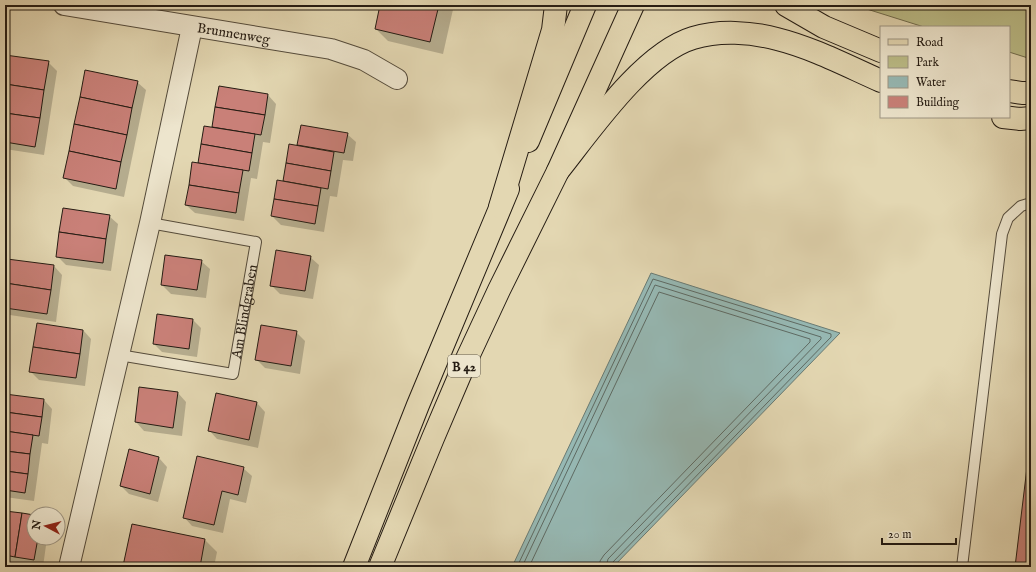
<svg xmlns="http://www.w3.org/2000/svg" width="1036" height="572" font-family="'IM FELL English',serif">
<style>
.green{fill:#bbbc87;stroke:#706c4d}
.water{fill:#96b8b3;stroke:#697a73}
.shadow{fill:#0003}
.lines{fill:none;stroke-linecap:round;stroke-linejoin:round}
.shore{stroke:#5e6a63;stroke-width:1}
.building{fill:#c98078;stroke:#251c13}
.service-casing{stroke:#544b3b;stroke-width:12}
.minor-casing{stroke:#544b3b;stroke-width:22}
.primary-casing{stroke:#251c13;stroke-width:24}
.motorway-casing{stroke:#251c13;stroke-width:24}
.service{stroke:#ede5cd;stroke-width:10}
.minor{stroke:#ede5cd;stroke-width:20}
.primary{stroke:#e3d7b2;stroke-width:22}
.motorway{stroke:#e3d7b2;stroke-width:22}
.labels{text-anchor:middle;stroke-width:3;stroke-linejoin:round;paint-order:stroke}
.shield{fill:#ede5cd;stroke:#61584b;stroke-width:1}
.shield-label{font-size:13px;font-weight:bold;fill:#251c13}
.street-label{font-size:14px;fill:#251c13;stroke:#ede5cd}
</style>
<rect width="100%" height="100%" fill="#e3d7b2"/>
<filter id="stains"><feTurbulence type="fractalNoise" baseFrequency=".005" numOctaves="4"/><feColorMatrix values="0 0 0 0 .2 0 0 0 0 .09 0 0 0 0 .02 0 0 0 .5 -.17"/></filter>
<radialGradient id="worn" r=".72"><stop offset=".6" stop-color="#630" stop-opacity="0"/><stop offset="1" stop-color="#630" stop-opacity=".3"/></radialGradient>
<polygon class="green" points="854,5 1031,5 1031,57 1028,58 1009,52 1009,27 924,27"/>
<polygon class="water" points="651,273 840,333 613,567 512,567"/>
<g class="shadow">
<polygon points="381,5 454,5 443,54 388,41 376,29"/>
<polygon points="5,56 48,62 57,71 44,155 5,149"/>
<polygon points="137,82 146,90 124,197 73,186 65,178"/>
<polygon points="220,87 268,95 276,104 270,143 263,142 257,179 251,178 244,221 195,213 186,205 213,128"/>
<polygon points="301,126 347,134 356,142 353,161 343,160 337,197 330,196 324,232 281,225 272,216 284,182 290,145 298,147"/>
<polygon points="109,216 118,224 111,271 66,265 57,256"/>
<polygon points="310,257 319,265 313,299 280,294 271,285"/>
<polygon points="8,260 54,266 62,275 56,322 10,315 5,311 5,280"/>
<polygon points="201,261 210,269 206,298 171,294 162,285"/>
<polygon points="193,320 201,328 197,357 162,352 154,344"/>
<polygon points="83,330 91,339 85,386 39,380 30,371"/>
<polygon points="296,332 305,341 300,374 265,368 256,359"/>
<polygon points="178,393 186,402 182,436 144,431 136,422"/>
<polygon points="5,395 44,400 52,409 48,444 42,443 34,501 5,497"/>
<polygon points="216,395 257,403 265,412 258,448 217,439 209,430"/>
<polygon points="159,458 167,467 158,502 129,494 121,486"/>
<polygon points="243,468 252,476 246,503 230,499 223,533 192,526 184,517"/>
<polygon points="5,512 34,516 34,538 47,538 43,567 5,562"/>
<polygon points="205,540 217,552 214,567 126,567 124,565"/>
</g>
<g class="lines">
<g class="shore">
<polyline points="517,567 653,279 831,334 831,337 612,563 611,567"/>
<polyline points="522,567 655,285 821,337 821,339 608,559 606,567"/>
<polyline points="529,567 659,292 810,339 810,342 604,555 600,561 600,567"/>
</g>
</g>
<g class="building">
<polygon points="380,5 439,5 430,42 375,29"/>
<polygon points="5,55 49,61 44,90 5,84"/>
<polygon points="85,70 138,81 132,108 80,97"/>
<polygon points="5,84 44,90 40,118 5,113"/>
<polygon points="219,86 268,94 265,115 215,107"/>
<polygon points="80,97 132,108 127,135 74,124"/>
<polygon points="215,107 265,115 261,135 212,127"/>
<polygon points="5,113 40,118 35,147 5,142"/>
<polygon points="74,124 127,135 121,162 69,151"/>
<polygon points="301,125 348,133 344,153 297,145"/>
<polygon points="204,126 255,134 252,153 201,144"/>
<polygon points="201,144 252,153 249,171 198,163"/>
<polygon points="289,144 334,152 331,171 286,163"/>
<polygon points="69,151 121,162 116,189 63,178"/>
<polygon points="192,162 243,170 239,193 189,185"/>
<polygon points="286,163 331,171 328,189 283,181"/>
<polygon points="277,180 321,188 318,206 274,199"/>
<polygon points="189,185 239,193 236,213 185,205"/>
<polygon points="274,199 318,206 315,224 271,216"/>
<polygon points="63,208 110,215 106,239 59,232"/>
<polygon points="59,232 106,239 103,263 56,257"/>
<polygon points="276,250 311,256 305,291 270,286"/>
<polygon points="165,255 202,260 197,290 161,285"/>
<polygon points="7,259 54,265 51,290 5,283"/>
<polygon points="5,283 51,290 47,314 5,308"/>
<polygon points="157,314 193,319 189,349 153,344"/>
<polygon points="37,323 83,330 80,354 33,347"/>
<polygon points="261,325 297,331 291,366 255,360"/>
<polygon points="33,347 80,354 76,378 29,372"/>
<polygon points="139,387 178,392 173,428 135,422"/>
<polygon points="216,393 257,402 249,440 208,431"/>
<polygon points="5,394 44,399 42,417 5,412"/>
<polygon points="5,412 42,417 39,436 5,431"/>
<polygon points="5,431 33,435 30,454 5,451"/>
<polygon points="1031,434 1031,567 1015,567"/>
<polygon points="129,449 159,457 150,494 120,486"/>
<polygon points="5,451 30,454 28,474 5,471"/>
<polygon points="197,456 244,467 238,495 222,491 214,525 183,518"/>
<polygon points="5,471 28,474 25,493 5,490"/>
<polygon points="5,511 22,513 15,557 5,555"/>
<polygon points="22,513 34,515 34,538 38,538 34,560 15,557"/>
<polygon points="132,524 205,539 200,567 129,567 123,566"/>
</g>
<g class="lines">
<defs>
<g id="service">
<path id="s1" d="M119 355 233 374 256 242 150 223"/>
<polyline points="962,567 1002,234 1008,218 1021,206 1031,203"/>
</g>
<g id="minor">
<path id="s2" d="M64 5 331 49 364 60 397 79"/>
<polyline points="69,567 150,223 192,27"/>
</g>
<g id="primary">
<polyline points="528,141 585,5"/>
<polyline points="354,567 418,405 508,189"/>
<polyline points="380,567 433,438 465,363 499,290 558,171 633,5"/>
</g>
<g id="motorway">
<polyline points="786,5 824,27 881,51"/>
<polyline points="1009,91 1022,93 1031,93"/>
<polyline points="1003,117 1020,119 1031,118"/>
<path d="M558 171C590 131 643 53 693 38 719 30 751 32 777 39 813 48 847 66 881 81"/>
<polyline points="500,207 553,30 556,5"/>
</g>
</defs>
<use href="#service" class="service-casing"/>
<use href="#minor" class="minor-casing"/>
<use href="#primary" class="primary-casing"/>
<use href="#motorway" class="motorway-casing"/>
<use href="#service" class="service"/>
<use href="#minor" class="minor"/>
<use href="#primary" class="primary"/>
<use href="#motorway" class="motorway"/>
</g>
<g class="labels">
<rect class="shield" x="448" y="355" width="32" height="22" rx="3"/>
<g class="shield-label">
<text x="464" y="371">B 42</text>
</g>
<g class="street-label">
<text dy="5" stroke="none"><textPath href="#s2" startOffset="172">Brunnenweg</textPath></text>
<text dy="5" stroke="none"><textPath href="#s1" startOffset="179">Am Blindgraben</textPath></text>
</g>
</g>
<rect width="1036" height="572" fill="none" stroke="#e3d7b2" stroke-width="20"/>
<rect x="6" y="6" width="1024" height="560" fill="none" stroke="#251c13" stroke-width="2"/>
<rect x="10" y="10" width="1016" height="552" fill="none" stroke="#251c13"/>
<rect x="880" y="26" width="130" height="92" fill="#ede5cd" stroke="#9d9583"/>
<rect x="888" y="39" width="20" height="6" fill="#e3d7b2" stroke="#9d9583"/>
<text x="916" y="46" font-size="12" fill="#251c13">Road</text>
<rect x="888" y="56" width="20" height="12" fill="#bbbc87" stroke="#9d9583"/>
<text x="916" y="66" font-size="12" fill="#251c13">Park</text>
<rect x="888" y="76" width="20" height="12" fill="#96b8b3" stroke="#9d9583"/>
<text x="916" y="86" font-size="12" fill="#251c13">Water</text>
<rect x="888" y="96" width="20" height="12" fill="#c98078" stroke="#9d9583"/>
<text x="916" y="106" font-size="12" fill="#251c13">Building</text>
<g transform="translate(46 526) rotate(277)"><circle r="19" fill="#ede5cd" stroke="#9d9583"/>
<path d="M0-3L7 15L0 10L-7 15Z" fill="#8f2418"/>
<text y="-6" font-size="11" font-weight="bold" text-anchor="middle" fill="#251c13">N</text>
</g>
<path d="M882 538v6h74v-6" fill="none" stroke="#251c13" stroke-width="2"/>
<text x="888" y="538" font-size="12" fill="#251c13" stroke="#ede5cd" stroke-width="3" paint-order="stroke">20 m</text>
<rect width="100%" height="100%" filter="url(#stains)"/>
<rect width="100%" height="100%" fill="url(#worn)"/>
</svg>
